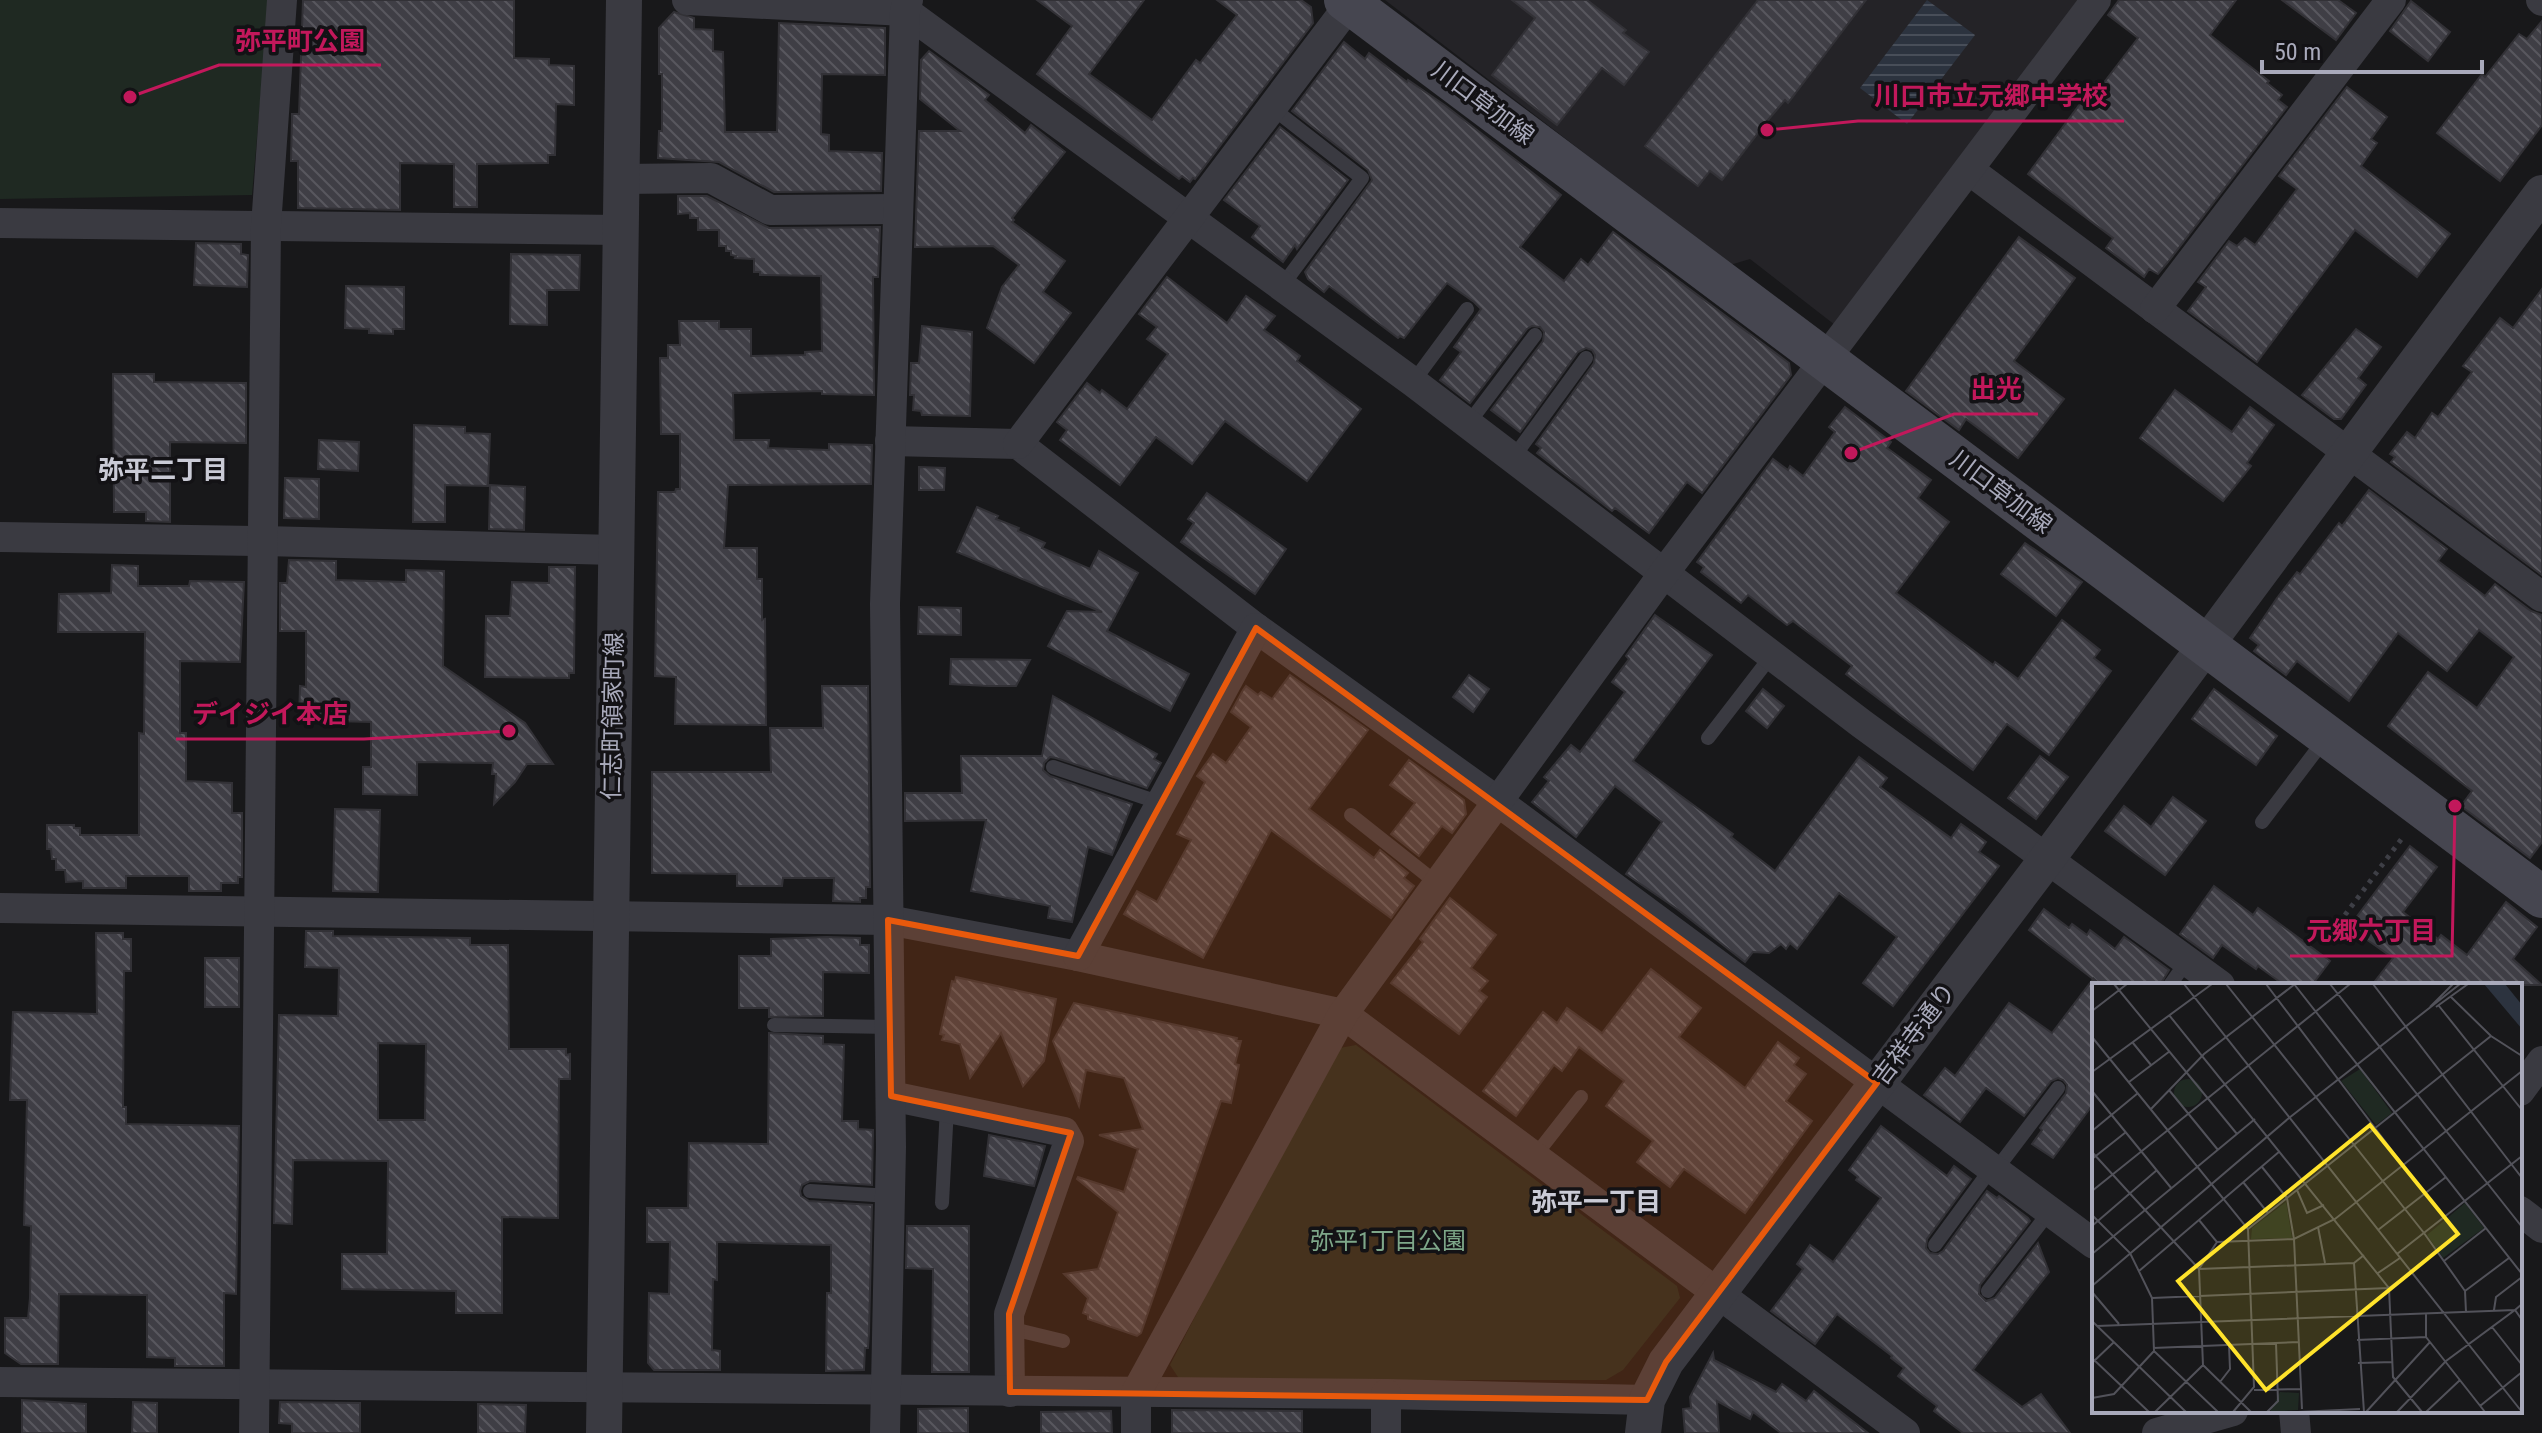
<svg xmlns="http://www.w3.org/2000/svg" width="2542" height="1433" font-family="'Roboto Condensed','Noto Sans JP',sans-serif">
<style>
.built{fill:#242327}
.green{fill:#1f2922}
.water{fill:url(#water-rules)}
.building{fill:url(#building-back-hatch);stroke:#323136;stroke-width:2;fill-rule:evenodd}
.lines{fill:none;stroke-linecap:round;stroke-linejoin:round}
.path{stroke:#3e3f46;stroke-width:5;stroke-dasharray:4 6;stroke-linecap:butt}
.service{stroke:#3a3a41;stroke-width:14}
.minor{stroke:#3a3a41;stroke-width:30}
.tertiary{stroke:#3a3a41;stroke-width:36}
.secondary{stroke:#464650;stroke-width:42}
.marked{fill:#e8590c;fill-opacity:0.2;stroke:#e8590c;stroke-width:6;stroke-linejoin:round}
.labels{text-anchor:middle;stroke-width:7;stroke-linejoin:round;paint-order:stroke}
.street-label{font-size:24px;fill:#a9aabb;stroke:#131215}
.park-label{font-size:24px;fill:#7ea789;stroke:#131215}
.neighbourhood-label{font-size:26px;font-weight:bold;fill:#cacbd6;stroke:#131215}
.inset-road{fill:none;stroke:#52525a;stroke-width:2}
.view{fill:#ffe32b;fill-opacity:0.15;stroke:#ffe32b;stroke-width:4}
.inset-edge{fill:none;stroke:#a9aabb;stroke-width:4}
.leader{fill:none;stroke:#c2185b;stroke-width:3}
.callout-dot{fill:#c2185b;stroke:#131215;stroke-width:3}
.callout-label{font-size:26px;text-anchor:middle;font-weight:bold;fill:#c2185b;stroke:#131215;stroke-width:7;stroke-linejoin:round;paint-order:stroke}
</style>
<defs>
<pattern id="water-rules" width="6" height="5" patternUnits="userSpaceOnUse" patternTransform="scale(2)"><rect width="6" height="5" fill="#2c333f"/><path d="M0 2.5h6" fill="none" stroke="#484e59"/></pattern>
<pattern id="building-back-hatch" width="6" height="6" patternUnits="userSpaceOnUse" patternTransform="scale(2)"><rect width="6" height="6" fill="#3f3e45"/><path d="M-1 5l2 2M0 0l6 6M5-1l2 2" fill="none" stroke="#58575e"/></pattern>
</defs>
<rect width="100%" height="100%" fill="#18181a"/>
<polygon class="built" points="1385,0 2078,0 1835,325 1750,259 1730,265"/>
<g class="green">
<polygon points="0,0 269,0 252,195 0,199"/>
<polygon points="1356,1045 1677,1286 1680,1298 1623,1370 1606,1380 1180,1380 1170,1365 1334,1049"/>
</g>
<polygon class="water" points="1927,0 1975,35 1907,124 1860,88"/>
<g class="building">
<polygon points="303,0 514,0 514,58 549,59 549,65 574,66 574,105 556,104 555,155 548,155 548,163 477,164 477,207 454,207 454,164 400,163 400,210 298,208 298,161 291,161 292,119 292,114 299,114"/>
<polygon points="1037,0 1144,0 1089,74 1152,120 1196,60 1200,63 1237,15 1217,0 1301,0 1311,7 1313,23 1195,179 1193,178 1190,182 1182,176 1179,179 1037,74 1072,26"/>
<polygon points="1512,0 1587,0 1626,30 1623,33 1649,52 1624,85 1602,68 1557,125 1492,75 1535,18"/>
<polygon points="1758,0 1866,0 1788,103 1785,100 1768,120 1722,180 1710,171 1698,186 1645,146"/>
<polygon points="2119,0 2236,0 2210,35 2269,81 2267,83 2282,95 2278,100 2287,107 2168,262 2158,274 2149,269 2144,277 2106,248 2113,238 2028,174 2097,81 2102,85 2138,38 2108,15"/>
<polygon points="2282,0 2338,0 2356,13 2336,40"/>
<polygon points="2411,1 2450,32 2428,61 2390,31"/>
<polygon points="674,12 694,18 694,29 713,30 713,51 723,52 725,132 777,132 779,23 885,28 885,75 822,74 821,134 829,135 829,151 882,153 881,191 774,192 719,162 658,158 659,131 662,131 662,74 659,74 659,28"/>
<polygon points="2542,21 2542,125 2500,181 2437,133 2482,74 2485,77 2519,34 2527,39"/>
<polygon points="1344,42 1365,59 1369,53 1407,82 1408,80 1446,106 1561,195 1520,247 1564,281 1581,259 1588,265 1613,232 1789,363 1791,375 1702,493 1687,482 1649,533 1615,508 1612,511 1537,453 1541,448 1536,444 1594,363 1595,355 1592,350 1586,348 1578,352 1520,432 1491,410 1543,341 1544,332 1540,327 1532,326 1527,329 1470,403 1440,380 1461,352 1454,347 1481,309 1474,302 1447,283 1404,338 1400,336 1398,338 1329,286 1324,292 1308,279 1305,272 1372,180 1368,170 1292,111"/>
<polygon points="929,51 989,95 985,100 1025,133 1031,125 1065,152 1012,218 1014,220 1012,222 1065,261 1043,292 1071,313 1034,363 987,328 1002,287 1019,265 993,246 915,247 919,131 960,131 920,99 921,60"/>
<polygon points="2347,87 2387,117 2371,139 2377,143 2361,166 2450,234 2417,277 2355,230 2257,362 2188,311 2206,287 2198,282 2229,241 2237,246 2245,238 2255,245 2297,189 2279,176"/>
<polygon points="1280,127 1348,180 1297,249 1295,245 1283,262 1252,237 1260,226 1224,200"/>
<polygon points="678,196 707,196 769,228 880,227 878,277 873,277 874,395 822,394 822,391 733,393 734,440 769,440 768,448 829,450 829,444 872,445 871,484 728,485 724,548 757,548 757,579 762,579 762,620 765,619 766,725 675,724 676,677 655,676 658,492 675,492 676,489 680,489 680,434 661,434 660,358 668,358 668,345 680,345 679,321 719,321 719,329 751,329 751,356 805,355 805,352 822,351 821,276 760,275 760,272 754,272 754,259 735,258 736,256 731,255 731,251 726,251 726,246 719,246 719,230 698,230 698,218 690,218 690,213 678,214"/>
<polygon points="2019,237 2075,278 2014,361 2064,399 2018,458 1966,419 1959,430 1906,391"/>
<polygon points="196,243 241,244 241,254 248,255 247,287 194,285"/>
<polygon points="511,254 580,255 579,290 547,290 547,325 510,324"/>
<polygon points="1167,277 1227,323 1246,296 1275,316 1264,330 1300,356 1297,361 1361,409 1307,481 1225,421 1192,464 1156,437 1120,485 1060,440 1067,430 1057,422 1087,383 1100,393 1102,390 1127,409 1168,354 1147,339 1157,327 1139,314"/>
<polygon points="346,286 404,287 404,329 393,329 393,334 369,333 369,329 345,328"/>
<polygon points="2542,289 2542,575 2391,462 2395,457 2390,454 2407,432 2415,438 2432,413 2438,417 2472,372 2463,366 2500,318 2513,328"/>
<polygon points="922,326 972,332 970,416 926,415 922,415 921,411 913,410 914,395 910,395 911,363 919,363"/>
<polygon points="2356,329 2381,347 2358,378 2366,385 2341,419 2334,419 2302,395"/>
<polygon points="113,374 154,374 154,382 246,383 246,443 170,442 170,522 146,521 146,512 114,512"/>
<polygon points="2175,390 2232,432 2250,407 2274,425 2247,463 2251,466 2223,501 2140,438"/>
<polygon points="1845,407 1891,442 1887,448 1931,480 1918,498 1949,522 1896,593 1993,665 1995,662 2018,679 2062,620 2100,650 2094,658 2111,671 2049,755 2007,724 1973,770 1846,674 1852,666 1793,621 1787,625 1748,595 1741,603 1701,572 1704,567 1697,562 1773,459 1788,470 1790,466 1803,476 1835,432 1829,427"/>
<polygon points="414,425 465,427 465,433 490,434 488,486 445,485 445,522 413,522"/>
<polygon points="319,440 359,442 358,471 318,469"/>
<polygon points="919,467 945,468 944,490 919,490"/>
<polygon points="285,478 319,479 319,519 284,518"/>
<polygon points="490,485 525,487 524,530 489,529"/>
<polygon points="2369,490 2447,549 2438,561 2485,596 2495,584 2531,611 2542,615 2542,842 2530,858 2461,806 2472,791 2388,726 2428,672 2477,708 2514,657 2479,630 2447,671 2398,633 2349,701 2297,661 2286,675 2254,651 2259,645 2250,638 2277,598 2297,572 2300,574 2339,523 2342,526"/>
<polygon points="1207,493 1286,549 1255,594 1181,542 1194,523 1188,519"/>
<polygon points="977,507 998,516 996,519 1019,528 1018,531 1045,543 1042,548 1090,569 1099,551 1138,573 1107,631 1189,674 1170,711 1048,646 1067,611 1102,612 957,552"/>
<polygon points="2025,543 2082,582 2056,616 2001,574"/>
<polygon points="289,560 336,561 336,580 406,582 406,570 444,571 443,666 525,723 553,764 527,764 515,782 494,804 496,774 492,774 493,763 417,762 417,795 363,794 363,767 371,767 371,722 299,720 300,686 306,687 306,631 280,631 280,583 287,583"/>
<polygon points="112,565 138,566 138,586 189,586 190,581 244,582 240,662 180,661 180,733 186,733 186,781 232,783 232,813 242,813 242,877 238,877 238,883 221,883 221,891 189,891 189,876 126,876 126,888 83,888 83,881 66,882 65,870 56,870 56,859 52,859 51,849 47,849 47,825 74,825 74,828 80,828 80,835 139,835 139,733 144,734 145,632 58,632 59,594 111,593"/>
<polygon points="549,567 575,567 574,673 569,673 569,678 485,677 486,616 510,616 512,582 549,583"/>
<polygon points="919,607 961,608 961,635 918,634"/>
<polygon points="1655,615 1712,655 1633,761 1733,834 1731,837 1775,871 1859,757 1887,778 1880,787 1951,838 1961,824 1986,842 1979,852 1999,866 1893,1006 1863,983 1897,937 1839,893 1797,949 1790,943 1786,949 1781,944 1769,953 1753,952 1745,962 1677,909 1626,874 1662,822 1615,786 1576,837 1532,802 1549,781 1544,777 1571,745 1580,752 1625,692 1612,682 1629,659 1626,656"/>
<polygon points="951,659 1030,660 1016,686 988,686 950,684"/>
<polygon points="1290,675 1368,730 1309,809 1374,858 1380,850 1408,873 1404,878 1414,886 1391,918 1271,830 1203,958 1124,914 1137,891 1157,902 1191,840 1177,834 1205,782 1197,776 1213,754 1226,763 1251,727 1231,712 1243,690 1246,686 1258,695 1261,692 1272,699"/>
<polygon points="1469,675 1489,689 1473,712 1453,697"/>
<polygon points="822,686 868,686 870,887 866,887 866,898 860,898 860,902 833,901 834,878 783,878 782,886 737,886 737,874 652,873 652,772 771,772 770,728 823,728"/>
<polygon points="1763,689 1784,706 1767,728 1746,711"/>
<polygon points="2214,689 2277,736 2256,765 2192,719"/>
<polygon points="1053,696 1157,754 1154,759 1161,763 1147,788 1056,758 1050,757 1044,763 1043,770 1050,776 1132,804 1112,855 1088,847 1072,922 1048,918 1050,906 971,891 986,820 905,821 905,793 962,793 961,756 1042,756"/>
<polygon points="2040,756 2068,777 2036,819 2008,798"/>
<polygon points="1409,760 1464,800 1466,814 1452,833 1442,826 1419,856 1391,834 1415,803 1390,785"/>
<polygon points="2173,797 2206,821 2165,875 2105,831 2124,806 2151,827"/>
<polygon points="335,809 380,810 378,892 333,891"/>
<polygon points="2410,846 2437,867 2403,912 2438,939 2441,935 2467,955 2506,902 2537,927 2513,959 2542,985 2372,985 2393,958 2349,927"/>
<polygon points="2214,886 2253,915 2258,908 2330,961 2312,985 2284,985 2258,966 2256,969 2222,945 2213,958 2180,934"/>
<polygon points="1450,898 1496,935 1471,968 1488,981 1479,991 1487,997 1459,1034 1391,983 1423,942 1420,939"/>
<polygon points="2044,909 2069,928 2072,924 2087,935 2090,930 2115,949 2124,937 2169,970 2160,985 2101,985 2094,979 2094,1103 2053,1158 2032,1144 2042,1130 2040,1128 2066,1093 2067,1085 2063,1080 2058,1078 2051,1081 2024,1116 1986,1088 1960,1122 1924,1095 1945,1068 1955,1076 2009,1003 2052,1033 2093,979 2029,930"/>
<path d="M306 931H333V936L470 938V945H508L509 1049H566V1055L570 1054V1079H559L558 1218 502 1217V1313H456V1291L342 1289V1254H387L388 1161 293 1160 292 1224 274 1223 279 1015 338 1016 339 968 305 967ZM378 1043 426 1044 425 1120H378Z"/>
<polygon points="96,933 123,933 123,939 131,939 131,971 124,971 123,1107 126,1107 126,1124 239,1126 236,1294 224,1293 224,1366 175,1366 175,1358 147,1357 147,1295 59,1294 58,1364 21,1364 5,1353 5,1318 28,1318 30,1298 31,1226 24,1225 27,1100 10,1100 13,1012 97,1014"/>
<polygon points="827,937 860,938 860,945 869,945 869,973 823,972 823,1016 769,1017 769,1008 739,1008 739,956 771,956 771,939"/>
<rect x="205" y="958" width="34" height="49"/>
<polygon points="1651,969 1701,1008 1679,1037 1745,1088 1778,1042 1799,1058 1794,1065 1806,1074 1786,1101 1812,1121 1745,1213 1684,1169 1670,1187 1637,1162 1653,1141 1606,1106 1624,1081 1579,1047 1562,1071 1554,1065 1516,1116 1483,1091 1543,1012 1557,1023 1567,1008 1602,1033"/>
<polygon points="956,977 1056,999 1044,1061 1023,1086 1001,1033 970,1078 960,1044 942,1040 944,1035 940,1034 952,981 955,982"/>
<polygon points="1074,1003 1237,1038 1236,1041 1241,1041 1235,1064 1239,1065 1231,1103 1221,1101 1141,1333 1137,1336 1088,1319 1088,1315 1083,1313 1088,1298 1064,1274 1098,1269 1118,1212 1077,1179 1078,1177 1124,1192 1138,1149 1099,1135 1143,1129 1124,1078 1086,1070 1079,1106 1053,1041"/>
<polygon points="769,1033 823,1036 823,1044 844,1045 842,1121 858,1121 858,1129 873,1130 872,1185 810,1181 802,1185 800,1191 801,1196 809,1201 872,1205 869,1332 868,1348 865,1348 864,1370 826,1371 827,1293 831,1293 831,1245 720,1242 717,1242 717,1280 713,1279 712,1350 720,1351 720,1370 654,1370 648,1363 649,1293 669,1294 670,1242 647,1242 647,1208 688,1208 689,1143 768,1144"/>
<polygon points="1881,1126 1947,1176 1954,1166 1971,1179 1927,1239 1926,1248 1930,1253 1938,1254 1943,1251 1987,1191 1997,1198 1999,1196 2028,1218 2030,1221 1980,1285 1979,1294 1986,1301 1995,1298 2038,1243 2049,1272 1973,1370 2022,1407 2041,1394 2070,1433 1963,1433 1934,1411 1937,1406 1898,1376 1904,1368 1891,1358 1892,1356 1837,1314 1815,1344 1771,1311 1803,1269 1797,1264 1810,1245 1833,1262 1881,1198 1856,1180 1858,1177 1849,1170"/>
<polygon points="989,1135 1045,1146 1034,1186 984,1176"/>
<polygon points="907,1226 969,1226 969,1372 932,1372 933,1269 906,1268"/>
<polygon points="1713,1353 1714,1360 1776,1392 1782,1384 1806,1401 1814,1391 1868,1433 1781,1433 1753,1412 1750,1419 1717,1401 1719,1433 1685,1433 1683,1409 1691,1408 1690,1397"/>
<polygon points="22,1400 86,1404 86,1433 22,1433"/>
<polygon points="133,1402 157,1403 157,1433 132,1433"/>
<polygon points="280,1402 360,1403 360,1433 292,1433 292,1424 279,1423"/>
<polygon points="478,1404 526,1405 525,1433 478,1433"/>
<polygon points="968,1408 968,1433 918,1433 918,1409"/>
<polygon points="1172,1410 1302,1411 1302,1433 1172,1433"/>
<polygon points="1111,1411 1112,1433 1041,1433 1041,1412"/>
</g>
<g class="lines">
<polyline class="path" points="2339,923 2403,837"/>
<g class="service">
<polyline points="1271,107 1362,178 1282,286"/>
<polyline points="1413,382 1467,309"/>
<polyline points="1468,424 1535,335"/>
<polyline points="1513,458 1586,358"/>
<polyline points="1708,738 1772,655"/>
<polyline points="1053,767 1161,803"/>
<polyline points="1351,815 1438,884"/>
<polyline points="2262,822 2325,739"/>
<polyline points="2170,985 2187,961"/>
<polyline points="774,1025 890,1027"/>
<polyline points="1534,1157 1581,1097"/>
<polyline points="1995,1171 2058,1088"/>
<polyline points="810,1191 890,1196"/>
<polyline points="942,1203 947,1107"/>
<polyline points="1935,1245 1991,1169"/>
<polyline points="1988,1291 2050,1211"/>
<polyline points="1009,1328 1063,1341"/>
</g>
<g class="minor">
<polyline points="687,0 905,11 1413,382 1862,724 2220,985"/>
<polyline points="2541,0 2542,1"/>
<polyline points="1969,170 2542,597"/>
<polyline points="622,179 711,178 770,210 898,209"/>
<polyline points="0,223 621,230"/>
<polyline points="2155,309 2391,0"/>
<polyline points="890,441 1018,444 1256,628 1497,801 2094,1244"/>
<polyline points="1018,444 1353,0"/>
<polyline points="0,537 264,541 615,550"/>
<polyline points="0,908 888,920 1078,956 1343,1014 1905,1433"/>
<polyline points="1078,956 1256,628"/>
<polyline points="2520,1091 2542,1061"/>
<polyline points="891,1096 1064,1132 1069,1141 1009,1314 1010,1392"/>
<polyline points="2520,1211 2542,1228"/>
<polyline points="0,1382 1386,1394 1647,1400"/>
<polyline points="2294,1411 2296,1433"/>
<polyline points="254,1433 266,226 282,0"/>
<polyline points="885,1433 891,1147 885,604 905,11 908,0"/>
<polyline points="1136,1433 1136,1393 1343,1014 1664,573 2096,0"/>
<polyline points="1386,1433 1386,1394"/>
<polyline points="2157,1433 2233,1411"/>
</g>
<g class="tertiary">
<polyline points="604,1433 624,0"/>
<polyline points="1643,1433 1647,1400 1666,1362 2047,859 2542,193"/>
</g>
<polyline class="secondary" points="1345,0 2542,897"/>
</g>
<path class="marked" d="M1256 628 1877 1083 1666 1362 1647 1400 1010 1392 1009 1314 1071 1133 891 1096 888 920 1078 956Z"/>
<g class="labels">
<g class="street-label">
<text transform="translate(1483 103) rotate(37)" y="8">川口草加線</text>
<text transform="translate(2001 492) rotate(37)" y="8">川口草加線</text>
<text transform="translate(613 716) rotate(-89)" y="8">仁志町領家町線</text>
<text transform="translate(1914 1034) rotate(-53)" y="8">吉祥寺通り</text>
</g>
<g class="park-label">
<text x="1388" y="1249">弥平1丁目公園</text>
</g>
<g class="neighbourhood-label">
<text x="163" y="479">弥平二丁目</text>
<text x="1596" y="1211">弥平一丁目</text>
</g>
</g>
<g transform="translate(2092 983)">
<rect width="430" height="430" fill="#18181a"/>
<path d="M268 86 300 130 284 142 249 98ZM82 110a14 14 0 1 1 28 0a14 14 0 1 1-28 0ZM194 219 200 255 159 256 160 245ZM373 220 392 245 351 275 335 252ZM188 409 207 410 206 427 178 429Z" fill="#1f2922"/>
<path d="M392 1H413L430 22V46Z" fill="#2c333f"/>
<path class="inset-road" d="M22 1 145 151M92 1 430 429M134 1 332 250 373 308 374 329M174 1 311 182M202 1 430 291M238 1 430 244M281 1 430 195M359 14 399 53 430 73M347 23 430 127M338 24 361 1M344 24 376 1M0 28 35 1M77 32 297 305 301 394 330 429M0 54 156 246 162 404 141 429M41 60 59 82M0 89 120 1M37 99 78 68M77 107 126 167M0 108 80 206M59 126 112 71 203 1M0 148 46 110M0 169 107 286 111 382 63 429M0 176 34 149M170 184 195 215 202 256 210 426M151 199 176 230M205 207 215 230 232 222M0 208 258 1M0 232 38 270 60 315 62 368 22 411 0 415M107 237 125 259 107 286M0 243 65 187M226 244 233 280M156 246 399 53M286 247 354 194M125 259 202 256 243 236 430 88M0 271 163 136M305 271 430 173M352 278 394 245M262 280 272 429M107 286 262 280 272 272M47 288 188 168M286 290 308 275M0 303 197 135 368 1M373 308 417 275M0 309 27 341M60 315 297 305 319 289M402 327 404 314 430 294M334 331V354L393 429M0 338 94 429M5 343 423 327 430 321M400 344 430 382M265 357 334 354M61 365 207 359M62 368 126 429M0 375 57 429M0 380 22 359M266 380 301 379M111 382 159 429M128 399 138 386 137 362M162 407 209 406M388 423 430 389M175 429 186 418 184 360M206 429 268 426M274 429 338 359M305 429 354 378 423 327 430 337M334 429 368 397"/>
<path class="view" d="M278 142 366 251 174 407 86 298Z"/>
<rect width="430" height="430" class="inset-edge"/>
</g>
<path class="leader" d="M130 97L219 65H381M1767 130L1858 121H2124M1851 453L1954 414H2038M509 731L364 739H176M2455 806L2452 956H2290"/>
<g class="callout-dot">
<circle cx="130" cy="97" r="8"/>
<circle cx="1767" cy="130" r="8"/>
<circle cx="1851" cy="453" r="8"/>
<circle cx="509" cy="731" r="8"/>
<circle cx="2455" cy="806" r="8"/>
</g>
<g class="callout-label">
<text x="300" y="50">弥平町公園</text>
<text x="1991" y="105">川口市立元郷中学校</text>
<text x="1996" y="398">出光</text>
<text x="270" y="723">デイジイ本店</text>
<text x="2371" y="940">元郷六丁目</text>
</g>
<path d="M2262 60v12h220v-12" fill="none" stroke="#a9aabb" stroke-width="4"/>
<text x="2274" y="60" font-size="24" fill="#a9aabb" stroke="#131215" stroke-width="6" paint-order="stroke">50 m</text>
</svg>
